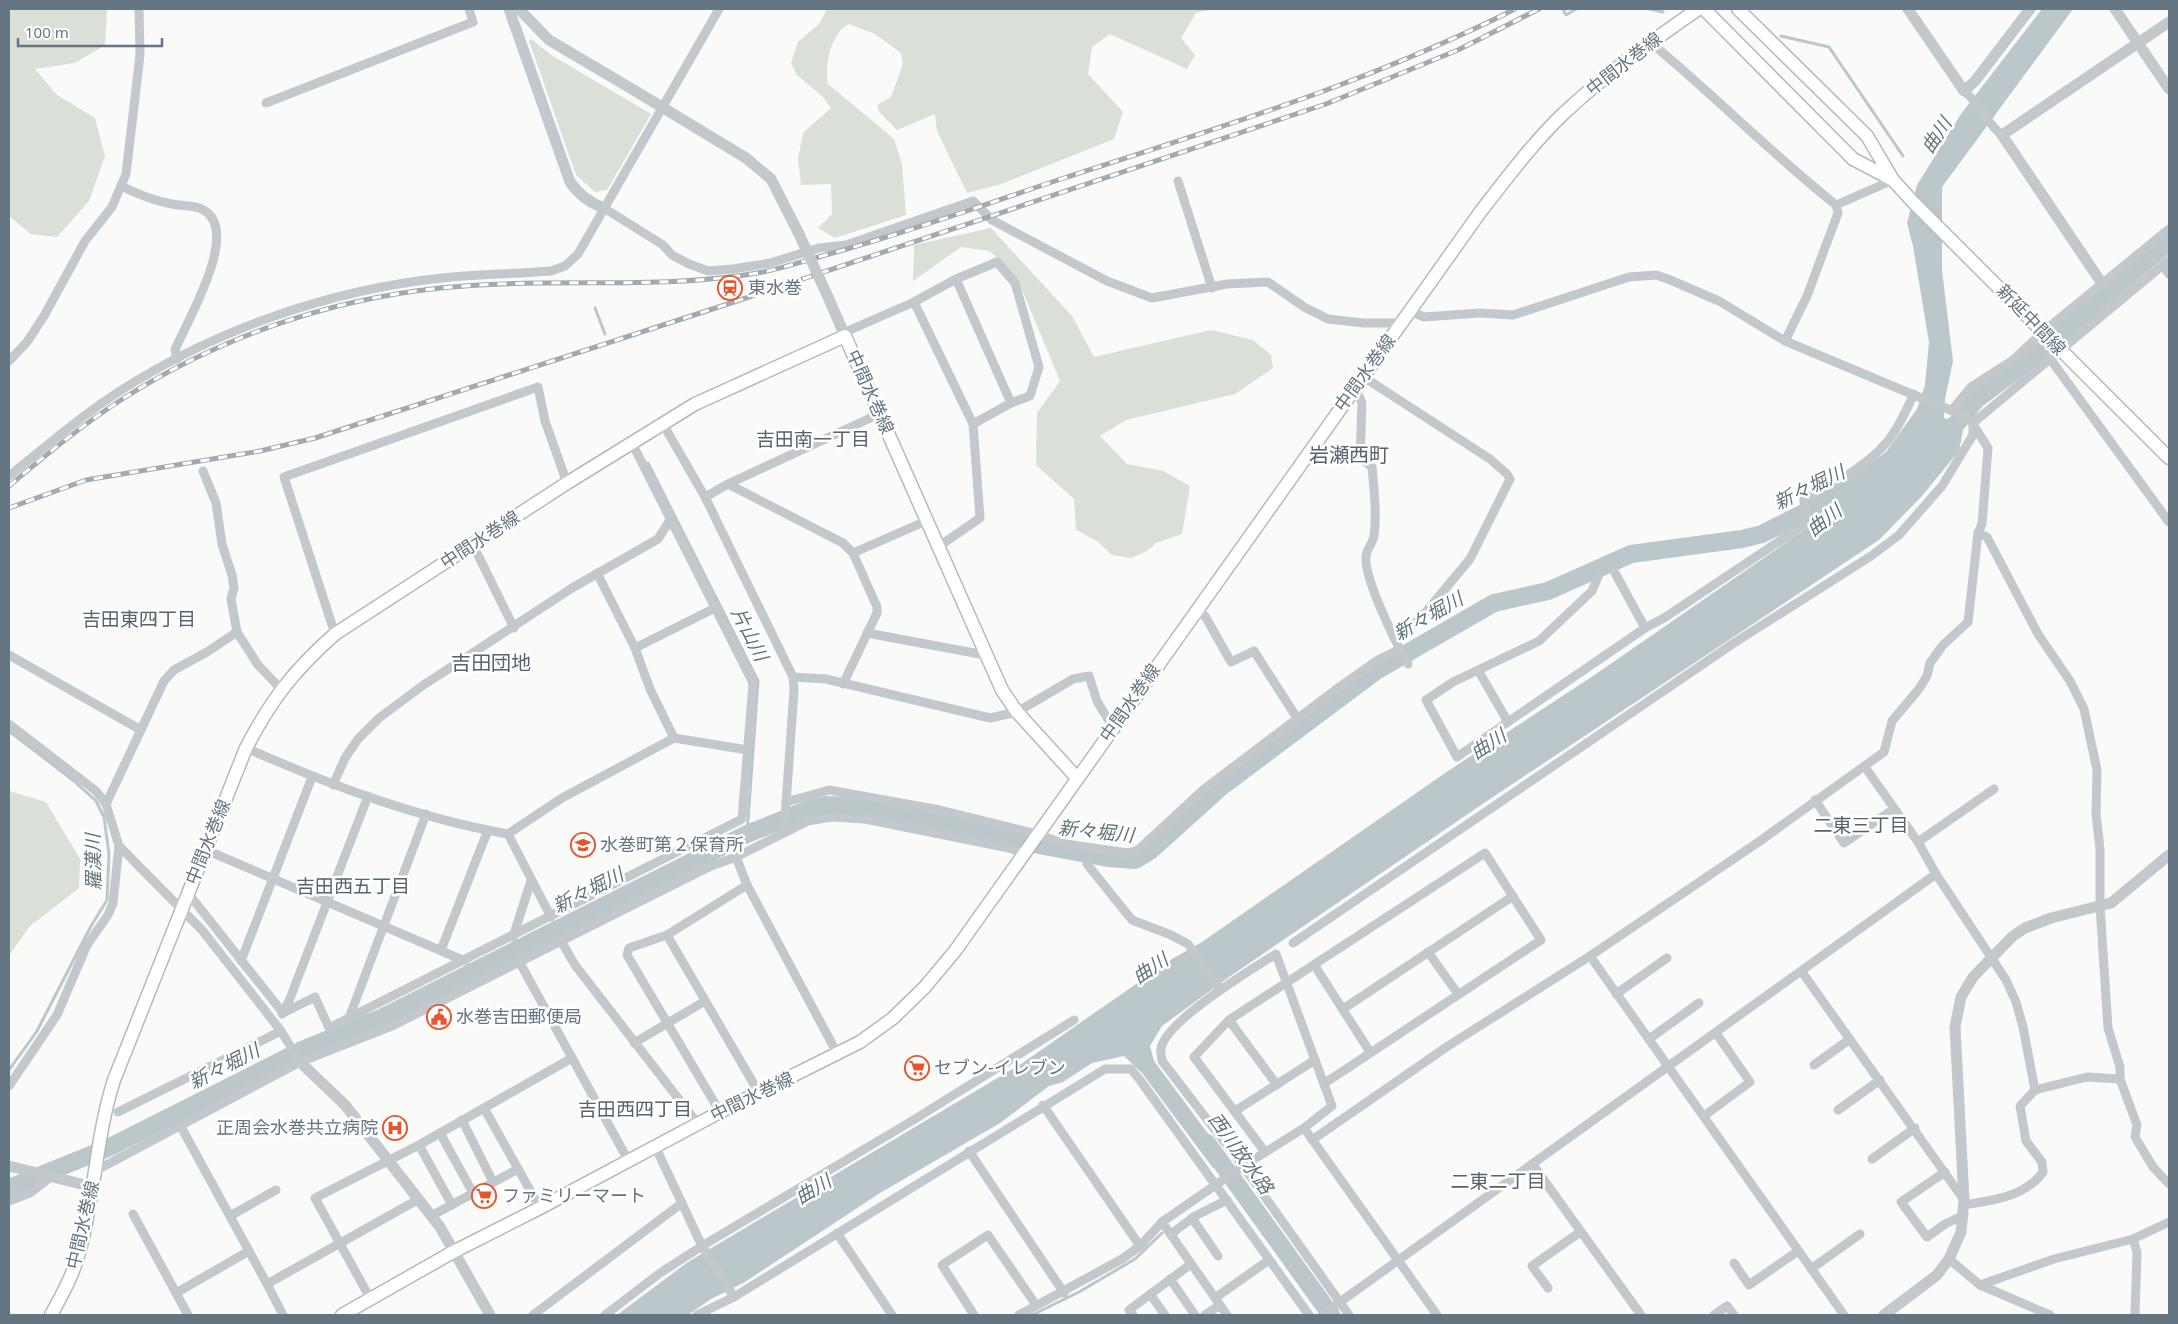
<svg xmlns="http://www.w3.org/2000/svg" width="2178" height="1324" font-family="'Noto Sans','Noto Sans JP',sans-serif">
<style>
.green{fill:#dadfd7}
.water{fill:#bbc7cb}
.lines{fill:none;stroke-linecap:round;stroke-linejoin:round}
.stream{stroke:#bbc7cb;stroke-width:3}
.river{stroke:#bbc7cb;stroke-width:18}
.secondary-casing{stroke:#b3babf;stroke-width:15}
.minor{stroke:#c3c8cc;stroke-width:9}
.tertiary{stroke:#c3c8cc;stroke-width:11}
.secondary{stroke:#fff;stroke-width:12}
.rail-casing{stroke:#a2aab0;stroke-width:5}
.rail{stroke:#fff;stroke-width:3;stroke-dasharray:9;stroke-linecap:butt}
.tertiary-bridge{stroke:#c3c8cc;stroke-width:11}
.labels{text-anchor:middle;stroke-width:5;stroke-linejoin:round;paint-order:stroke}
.street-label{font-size:18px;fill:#657683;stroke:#fff}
.poi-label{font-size:18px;fill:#657683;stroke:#fff;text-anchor:start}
.water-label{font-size:19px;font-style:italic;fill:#60757c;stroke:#fff}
.neighbourhood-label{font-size:19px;fill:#57646e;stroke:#fff}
.quarter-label{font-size:20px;fill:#57646e;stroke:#fff}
</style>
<rect width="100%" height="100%" fill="#fafaf8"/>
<g class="green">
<polygon points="9,9 107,9 105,45 75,63 35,69 57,95 95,118 105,156 89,201 57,237 31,234 9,216"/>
<path d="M827 9H1213L1196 13 1181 38 1195 55 1187 69 1110 34 1092 47 1088 74 1123 112 1114 139 1001 184 967 193 937 131 935 114 897 130 880 113 877 105 891 97 903 64 901 53 875 34 849 24C831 32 824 67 828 84L894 139 902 164 906 215 835 238 818 228 832 214 831 184 801 185 798 159 803 133 831 108 823 97 797 75 791 63 798 42 819 24Z"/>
<polygon points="531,39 551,55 651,114 607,190 595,192 576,175 529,41"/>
<polygon points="991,228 1072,316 1094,357 1211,330 1253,340 1271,355 1273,368 1235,394 1126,420 1100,436 1127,464 1163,471 1190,486 1182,534 1156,543 1147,551 1131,558 1112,555 1097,541 1076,530 1074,499 1036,465 1037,413 1060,381 1018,280 990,251 961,247 913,281 914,245"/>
<polygon points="9,791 46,802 80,859 79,888 29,927 9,956"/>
</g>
<polygon class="water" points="2042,9 2073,9 1942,187 1942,270 1953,361 1945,399 1944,418 1964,425 1959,451 1921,497 1879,540 1484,803 1229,977 1162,1026 1150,1046 1154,1061 1226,1158 1213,1168 1142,1073 1124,1056 1092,1063 1063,1082 1049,1086 1000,1123 880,1193 745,1282 711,1299 688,1315 617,1315 688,1262 1021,1064 1172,959 1202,942 1448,771 1593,676 1833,510 1830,493 1886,452 1917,409 1925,385 1929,342 1913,246 1907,223 1917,185 1961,114"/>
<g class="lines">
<g class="stream">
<polyline points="1563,9 1566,15 1576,9"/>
<polyline points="1649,9 1663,12"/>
<polyline points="1781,36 1829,47 1903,156"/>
<polyline points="595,308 605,334"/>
<polyline points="648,463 758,681 747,834"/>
<polyline points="9,731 74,781 96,801 104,817 109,854 107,900 91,926 37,1031 9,1070"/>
<polyline points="1032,1315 1079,1292 1135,1259 1162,1233"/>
</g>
<g class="river">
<polyline points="1940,437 1957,423 1977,399 2024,364 2169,242"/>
<polyline points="1207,1143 1331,1315"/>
<polyline points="9,1188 110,1147 304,1049 381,1018 747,834 809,809 826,805 849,806 865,807 1044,846 1108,858 1135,860 1150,851 1221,787 1376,671 1494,603 1548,591 1631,554 1742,539 1762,534 1853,488"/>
</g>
<defs>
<g id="secondary">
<polyline points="1704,9 1853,159 1893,180"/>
<polyline points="1738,9 1867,136 1893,180 1913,202 2169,458"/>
<path d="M51 1315C62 1295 73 1275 79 1253 95 1196 96 1136 114 1080L246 748C271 700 294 670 335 634L567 483 695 404 845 336 1002 690 1017 712 1077 778"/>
<path d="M342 1315 453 1252 540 1208 720 1112 860 1042 892 1019 924 988 955 951 1481 211C1507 178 1532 144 1562 115 1604 75 1651 42 1698 9"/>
</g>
</defs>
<use href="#secondary" class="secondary-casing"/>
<g class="minor">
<path d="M1650 42C1714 95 1772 154 1836 205L1838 213 1807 296 1785 341"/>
<path d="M1964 91C1980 103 1986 123 2002 135"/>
<polyline points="266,103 473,22 469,9"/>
<polyline points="1178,181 1212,288"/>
<path d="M121 186C137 194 155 201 172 204 181 206 190 205 199 208 246 225 186 322 175 350L177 359"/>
<polyline points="1836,205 1893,180"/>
<polyline points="604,208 663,245 672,255 689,264 708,271 733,269 770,263 819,248 846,245 973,201 992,220 1107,281 1152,298 1227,284 1268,282 1304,307 1328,319 1364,323 1401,323"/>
<polyline points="2163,266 2169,274"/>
<polyline points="956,279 1011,403"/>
<polyline points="914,302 973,424 980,518 938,547"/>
<polyline points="843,333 914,302 956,279 997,262 1015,283 1039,367 1030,396 1011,403 973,424"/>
<polyline points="2051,360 2169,522"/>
<polyline points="9,361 27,342 44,316 85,241 112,207 126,174 140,55 139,9"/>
<polyline points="1362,376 1490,459 1507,474 1510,479 1470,559 1421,618 1396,639"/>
<path d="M1352 390 1359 396 1362 403 1360 458 1372 467C1374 490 1377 513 1374 536 1373 543 1366 550 1366 557 1364 579 1396 643 1408 664"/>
<polyline points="1952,410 1971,387 2013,360 2044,331 2169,229"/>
<polyline points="663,424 705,497 793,677 794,690 784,832"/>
<polyline points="203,471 216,503 222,544 232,575 234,588 231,599 237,632 258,665 281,689"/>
<path d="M9 476C45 447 81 416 120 391 215 330 329 290 442 278 478 274 515 274 551 271L565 266 578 254 719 9"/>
<polyline points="728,484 843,543 853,553 877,607 877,613 843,684"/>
<polyline points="705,497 728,484 879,414"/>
<polyline points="1978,533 1987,537 2038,634 2070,681 2084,709 2097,770 2096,814 2100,849 2100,906 2108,1028 2120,1067 2120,1079 2137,1125 2135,1137 2153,1167 2169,1184"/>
<polyline points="473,545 514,628"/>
<polyline points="853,553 926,521"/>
<polyline points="1614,571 1645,628"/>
<polyline points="597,573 635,648 650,689 674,738"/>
<path d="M1598 577 1592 591 1539 641 1453 682 1426 700 1457 757 1645 628 1664 618 1805 524 1804 499C1833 484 1865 468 1887 442 1899 428 1906 410 1914 394"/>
<polyline points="1195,612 1205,616 1231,662 1254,651 1297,718"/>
<polyline points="867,633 985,655"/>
<polyline points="335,634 284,477 538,387 545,421 567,483"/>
<polyline points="635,648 715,608"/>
<polyline points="9,655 141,730"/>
<polyline points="1478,670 1508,722"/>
<polyline points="793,677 826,679 990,718 1017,712 1073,679 1089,676 1097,701 1113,728"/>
<polyline points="9,724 96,791 106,804 119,846 113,903 108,915 87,945 57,1015 9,1086"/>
<path d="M246 748C330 785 417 818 508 834L562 798 674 738 748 750"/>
<path d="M1865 767 1918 842 1936 874 2006 980 2016 1002 2023 1027 2035 1090 2020 1106 2026 1141 2042 1162 2043 1172C2025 1197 1993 1200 1964 1205"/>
<polyline points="333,785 345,758 358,739 379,718 422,686 572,588 658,539 670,520"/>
<polyline points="1815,800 1844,843 1894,809"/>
<polyline points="786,802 829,790 940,810 1037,834 1065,844 1128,853 1138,850 1204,789 1338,688 1378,660 1400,649"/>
<polyline points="106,804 164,681 174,670 207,652 237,632"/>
<polyline points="508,834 551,917"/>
<polyline points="1918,842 1994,789"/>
<polyline points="119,846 202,930 281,1031 300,1062"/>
<polyline points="206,850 465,961"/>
<polyline points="736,857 747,885 838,1055"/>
<polyline points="1087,864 1132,920 1171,935 1188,944 1220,989"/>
<polyline points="188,893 283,1013 315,997 329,1028 742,819 753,683 632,443"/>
<polyline points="667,935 759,1093"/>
<polyline points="513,937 531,881"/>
<polyline points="561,941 575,965 698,1124"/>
<polyline points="1293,943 1734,643 1871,556 1899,535 1942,486 1973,435 1973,423 2169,260"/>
<polyline points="441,950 488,830"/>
<polyline points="1428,952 1458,994"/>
<polyline points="1590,956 1844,1315"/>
<polyline points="241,961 312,777"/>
<polyline points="520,963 628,1160"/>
<polyline points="1315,966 1370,1052"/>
<polyline points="1802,972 1964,1200"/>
<polyline points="1616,994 1667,958"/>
<polyline points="1343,1009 1513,896"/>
<polyline points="282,1014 289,1001 368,796"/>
<polyline points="349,1018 426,814"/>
<polyline points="1229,1020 1277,1085"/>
<polyline points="1649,1039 1699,1003"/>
<polyline points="634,1043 705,1001"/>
<polyline points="1814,1065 1850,1039"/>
<polyline points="2035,1090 2087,1077 2120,1079"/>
<polyline points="1043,1105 1140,1246"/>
<polyline points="484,1108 540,1208"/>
<polyline points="1838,1110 1880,1080"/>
<polyline points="1235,1111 1315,1060"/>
<polyline points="118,1112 281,1031"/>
<polyline points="720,1112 627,955 629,948 667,935 747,885"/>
<polyline points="1704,1116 1750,1082 1716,1033"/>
<polyline points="462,1120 493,1182"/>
<polyline points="180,1125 267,1284 419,1199"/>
<polyline points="1304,1128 1437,1315"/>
<polyline points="440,1133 473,1193"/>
<polyline points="1312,1140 1448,1046 1590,956 1760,841 1884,752 1892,721 1919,689 1927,676 1930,663 1943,645 1968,622 1978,533 1982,524 1988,448 1969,418 1785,341 1719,301 1668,279 1656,275 1629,277 1513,315 1480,313 1424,317 1410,311"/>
<polyline points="419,1145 452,1205"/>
<polyline points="655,1146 702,1246 734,1297"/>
<polyline points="969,1151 1064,1293"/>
<polyline points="1265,1152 1194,1057 1229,1020 1485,853 1541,940 1325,1083"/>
<polyline points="1872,1159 1915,1128"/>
<polyline points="1533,1165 1641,1315"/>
<polyline points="95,1171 300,1062 392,1026 711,866 736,857 808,821 832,817 865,819 1009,848 1023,853"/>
<polyline points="1945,1172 1901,1202 1927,1237 1945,1224 1964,1215"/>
<polyline points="9,1201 30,1193 51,1177"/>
<polyline points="133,1214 188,1315"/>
<polyline points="230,1216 276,1190"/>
<polyline points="431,1216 518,1169"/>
<polyline points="1192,1218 1218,1256"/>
<polyline points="1162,1222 1227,1315"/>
<polyline points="837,1233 892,1315"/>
<polyline points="1171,1234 1195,1216 1227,1200"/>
<polyline points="2133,1239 2137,1252 2135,1315"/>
<polyline points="1949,1259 1980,1285 2050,1315"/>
<polyline points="1734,1263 1749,1285 1798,1251"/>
<polyline points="1811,1269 1860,1234"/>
<polyline points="1170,1279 1195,1315"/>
<polyline points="267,1284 283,1315"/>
<polyline points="1980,1285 2054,1259 2133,1239 2169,1222"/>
<polyline points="1548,1288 1532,1266 1580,1232"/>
<polyline points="176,1293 249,1251"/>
<polyline points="1150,1294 1165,1315"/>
<polyline points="1215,1298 1269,1260"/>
<polyline points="371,1300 315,1198 419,1145 572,1058"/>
<polyline points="533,1315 682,1203"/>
<polyline points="605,1315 660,1273 702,1246 915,1119 1074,1020"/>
<polyline points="697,1315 734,1297 1105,1069 1131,1069 1140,1080 1309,1315"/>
<polyline points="974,1315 942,1265 988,1235 1036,1305"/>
<path d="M1019 1315 1122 1259 1140 1246 1162 1222 1243 1166 1304 1128 1332 1106 1276 954C1252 969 1164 1022 1161 1049 1160 1052 1162 1057 1162 1061L1243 1166 1349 1315"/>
<polyline points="1133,1315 1129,1310 1191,1264"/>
<polyline points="1205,1315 1220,1305"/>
<polyline points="1322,1315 1936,874"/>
<polyline points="1714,1315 1727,1306 1734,1315"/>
</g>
<g class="tertiary">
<path d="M509 9 570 182C579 195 590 203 604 208"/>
<polyline points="519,9 549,40 632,89"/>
<polyline points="1908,9 1964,91 1975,81 2030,9"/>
<polyline points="2115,9 2169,89"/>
<polyline points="746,158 771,179 799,234"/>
<polyline points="2103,285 2002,135 2169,22"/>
<polyline points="828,297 845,336"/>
<polyline points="300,1062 345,1105 440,1227 490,1315"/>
<polyline points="9,1166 93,1187"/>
<polyline points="1884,1315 1937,1275 1949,1259 1961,1232 1964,1200 1955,1027 1961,997 1973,977 2013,936 2025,928 2051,918 2111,903 2169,855"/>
</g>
<use href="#secondary" class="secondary"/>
<defs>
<g id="rail">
<path d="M9 486C46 455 83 424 124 398 226 333 345 294 465 286 564 278 665 290 763 272 787 267 810 259 833 253 908 232 981 206 1055 181 1211 130 1369 83 1515 9"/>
<polyline points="9,508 86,480 260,451 315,438 734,302 1326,104 1458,50 1539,9"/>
</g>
</defs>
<use href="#rail" class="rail-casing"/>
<use href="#rail" class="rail"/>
<g class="tertiary-bridge">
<polyline points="632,89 746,158"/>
<polyline points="799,234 828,297"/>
</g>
</g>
<defs>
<symbol id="station-ring" viewBox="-11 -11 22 22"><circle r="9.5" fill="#fff" stroke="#e4572e" stroke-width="1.5"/><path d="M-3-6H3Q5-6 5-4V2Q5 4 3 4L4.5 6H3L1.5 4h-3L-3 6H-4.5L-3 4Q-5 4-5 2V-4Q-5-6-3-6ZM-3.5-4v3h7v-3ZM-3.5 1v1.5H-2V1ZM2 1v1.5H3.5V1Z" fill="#e4572e"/></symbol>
<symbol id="school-ring" viewBox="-11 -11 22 22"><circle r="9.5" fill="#fff" stroke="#e4572e" stroke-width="1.5"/><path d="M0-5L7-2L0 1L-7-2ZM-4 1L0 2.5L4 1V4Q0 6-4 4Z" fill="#e4572e"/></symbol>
<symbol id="civic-ring" viewBox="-11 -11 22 22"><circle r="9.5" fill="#fff" stroke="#e4572e" stroke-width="1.5"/><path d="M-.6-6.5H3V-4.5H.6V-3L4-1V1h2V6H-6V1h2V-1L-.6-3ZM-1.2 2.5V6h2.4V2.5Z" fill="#e4572e"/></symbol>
<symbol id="supermarket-ring" viewBox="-11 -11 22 22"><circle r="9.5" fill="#fff" stroke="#e4572e" stroke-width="1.5"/><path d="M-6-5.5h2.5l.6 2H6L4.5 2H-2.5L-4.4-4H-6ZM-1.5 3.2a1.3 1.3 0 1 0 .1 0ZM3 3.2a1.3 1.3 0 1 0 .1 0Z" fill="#e4572e"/></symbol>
<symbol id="hospital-ring" viewBox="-11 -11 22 22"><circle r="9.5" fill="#fff" stroke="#e4572e" stroke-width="1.5"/><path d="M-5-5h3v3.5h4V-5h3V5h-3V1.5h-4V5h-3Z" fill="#e4572e"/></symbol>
</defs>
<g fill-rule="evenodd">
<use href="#station-ring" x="716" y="274" width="28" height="28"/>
<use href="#school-ring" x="569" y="831" width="28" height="28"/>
<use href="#civic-ring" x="425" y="1003" width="28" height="28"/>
<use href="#supermarket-ring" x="903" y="1054" width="28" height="28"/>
<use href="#hospital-ring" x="381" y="1114" width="28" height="28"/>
<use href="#supermarket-ring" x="470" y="1182" width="28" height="28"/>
</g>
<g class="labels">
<g class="street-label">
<text transform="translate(1624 64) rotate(-38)" y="6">中間水巻線</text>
<text transform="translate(2031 320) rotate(46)" y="6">新延中間線</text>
<text transform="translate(1365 373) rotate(-54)" y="6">中間水巻線</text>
<text transform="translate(870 392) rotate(66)" y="6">中間水巻線</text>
<text transform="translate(480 540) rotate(-33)" y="6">中間水巻線</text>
<text transform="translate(1130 703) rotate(-55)" y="6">中間水巻線</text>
<text transform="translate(208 842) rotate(-68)" y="6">中間水巻線</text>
<text transform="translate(752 1097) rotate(-26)" y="6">中間水巻線</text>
<text transform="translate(83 1225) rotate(-77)" y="6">中間水巻線</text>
</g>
<g class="poi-label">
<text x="748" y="294">東水巻</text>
<text x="600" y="851">水巻町第２保育所</text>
<text x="456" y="1023">水巻吉田郵便局</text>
<text x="934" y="1074">セブン-イレブン</text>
<text x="378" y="1134" text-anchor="end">正周会水巻共立病院</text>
<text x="502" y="1202">ファミリーマート</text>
</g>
<g class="water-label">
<text transform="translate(1936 135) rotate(-56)" y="7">曲川</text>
<text transform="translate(1809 487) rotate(-26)" y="7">新々堀川</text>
<text transform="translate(1824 520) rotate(-38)" y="7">曲川</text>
<text transform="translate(1428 616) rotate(-30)" y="7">新々堀川</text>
<text transform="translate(750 634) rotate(63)" y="7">片山川</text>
<text transform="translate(1488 744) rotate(-33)" y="7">曲川</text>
<text transform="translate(1096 831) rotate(6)" y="7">新々堀川</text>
<text transform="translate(93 862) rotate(-91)" y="7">羅漢川</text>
<text transform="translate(588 890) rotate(-27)" y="7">新々堀川</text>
<text transform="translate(1150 968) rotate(-34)" y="7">曲川</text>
<text transform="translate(224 1066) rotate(-27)" y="7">新々堀川</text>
<text transform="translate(1241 1153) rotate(54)" y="7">西川放水路</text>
<text transform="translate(813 1189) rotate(-31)" y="7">曲川</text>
</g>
<g class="neighbourhood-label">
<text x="813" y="446">吉田南一丁目</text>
<text x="139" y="626">吉田東四丁目</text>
<text x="1861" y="832">二東三丁目</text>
<text x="353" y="893">吉田西五丁目</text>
<text x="635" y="1116">吉田西四丁目</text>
<text x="1498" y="1188">二東二丁目</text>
</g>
<g class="quarter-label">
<text x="1349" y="462">岩瀬西町</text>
<text x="491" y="670">吉田団地</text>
</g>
</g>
<rect width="2178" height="1324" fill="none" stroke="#657683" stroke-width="20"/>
<path d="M18 38v8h144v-8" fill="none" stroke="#657683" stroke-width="2.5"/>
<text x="25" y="38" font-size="15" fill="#657683" stroke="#ffffff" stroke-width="4" paint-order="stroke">100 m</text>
</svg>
